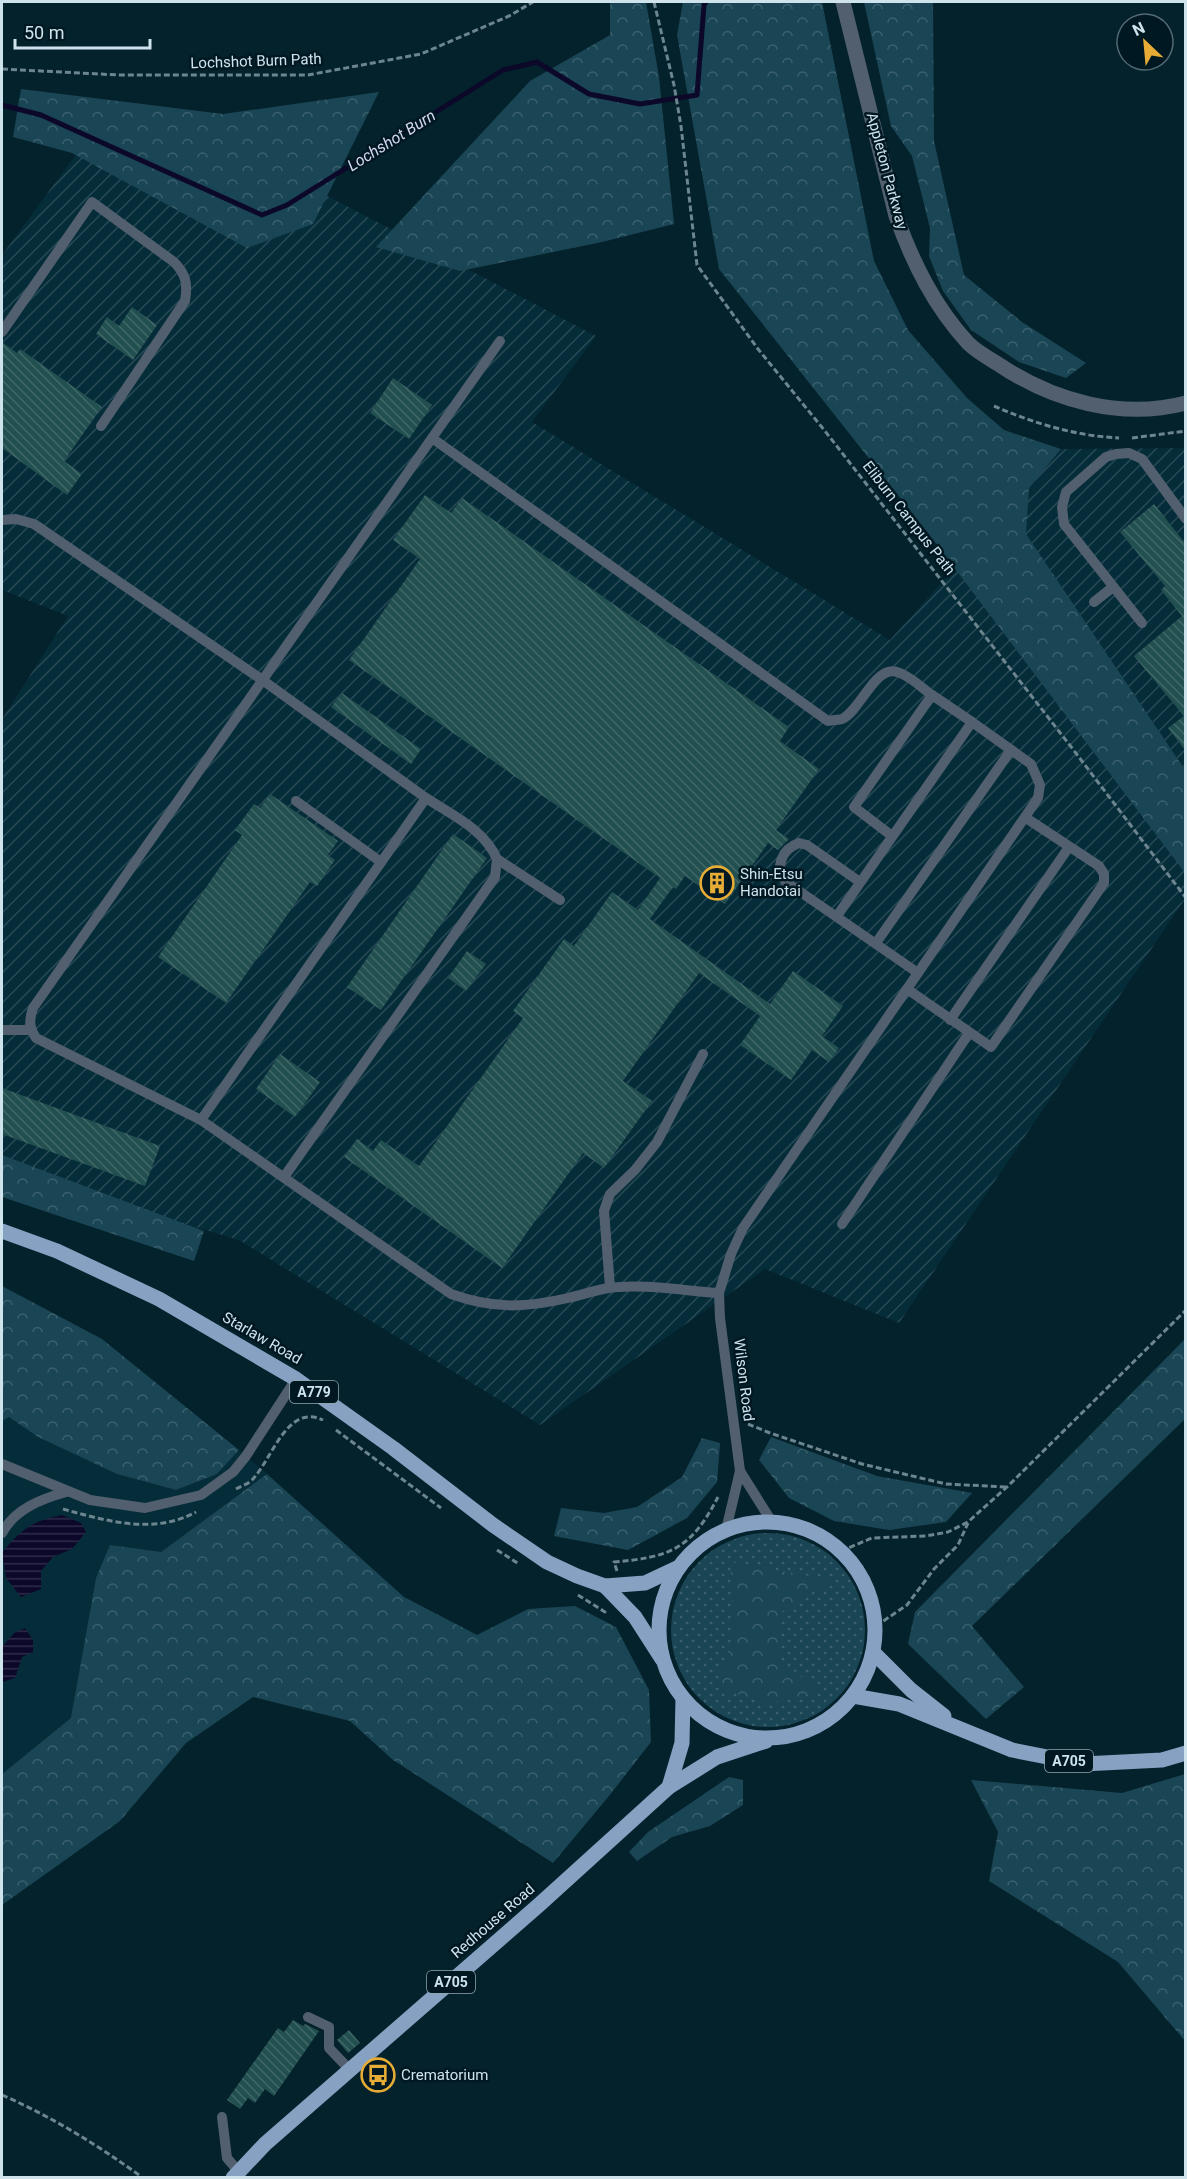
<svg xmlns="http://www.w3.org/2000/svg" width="1187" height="2179" font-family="Roboto,sans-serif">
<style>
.built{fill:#052c39}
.industrial{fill:url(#industrial-furrows)}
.grass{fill:url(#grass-dots)}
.forest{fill:url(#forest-crowns)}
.water{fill:url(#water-rules)}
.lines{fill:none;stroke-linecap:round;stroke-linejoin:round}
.stream{stroke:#0c082a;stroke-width:5}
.building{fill:url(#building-back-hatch)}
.path{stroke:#6c858e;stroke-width:3;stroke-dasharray:6 3;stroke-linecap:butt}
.service{stroke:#525f6f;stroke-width:10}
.tertiary{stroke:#525f6f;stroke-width:15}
.primary{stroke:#86a1c2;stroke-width:15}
.labels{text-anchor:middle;stroke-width:5;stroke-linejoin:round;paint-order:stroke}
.shield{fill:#001822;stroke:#91a6af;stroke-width:1.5}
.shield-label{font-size:14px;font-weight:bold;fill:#cfe3ec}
.street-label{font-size:15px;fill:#cfe3ec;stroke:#001822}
.poi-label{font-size:15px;fill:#cfe3ec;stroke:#001822;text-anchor:start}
.water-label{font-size:16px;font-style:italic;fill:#d5d7f3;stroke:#001822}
</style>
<defs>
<pattern id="industrial-furrows" width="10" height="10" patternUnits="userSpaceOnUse" patternTransform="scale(1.5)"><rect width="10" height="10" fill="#052c39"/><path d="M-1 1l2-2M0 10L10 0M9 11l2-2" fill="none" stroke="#284a56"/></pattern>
<pattern id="grass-dots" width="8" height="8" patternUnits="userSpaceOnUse" patternTransform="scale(1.5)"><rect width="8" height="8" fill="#1a4554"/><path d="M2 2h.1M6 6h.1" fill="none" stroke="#3a606d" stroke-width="1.8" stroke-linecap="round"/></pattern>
<pattern id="forest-crowns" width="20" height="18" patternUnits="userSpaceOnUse" patternTransform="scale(1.5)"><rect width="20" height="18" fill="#1a4554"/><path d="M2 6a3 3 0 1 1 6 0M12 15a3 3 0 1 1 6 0" fill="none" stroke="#3a606d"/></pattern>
<pattern id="water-rules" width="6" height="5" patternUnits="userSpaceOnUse" patternTransform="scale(1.5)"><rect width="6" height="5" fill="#0c082a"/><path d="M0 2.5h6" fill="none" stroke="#2e2c49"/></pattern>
<pattern id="building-back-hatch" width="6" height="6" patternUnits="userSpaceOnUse" patternTransform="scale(1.5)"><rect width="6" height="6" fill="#224f4f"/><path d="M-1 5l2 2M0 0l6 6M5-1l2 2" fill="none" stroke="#416868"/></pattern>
</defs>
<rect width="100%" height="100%" fill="#04222c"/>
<polygon class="built" points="9,1417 38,1437 117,1474 176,1490 217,1474 239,1450 267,1474 161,1552 96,1578 72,1718 2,1774 2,1421"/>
<polygon class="industrial" points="102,119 247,154 596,336 532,422 890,640 1061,449 1185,448 1185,899 899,1323 765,1269 540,1425 239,1240 2,1169 2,964 5,960 2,958 2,719 68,616 2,590 2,255"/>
<circle class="grass" cx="768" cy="1630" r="97"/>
<g class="forest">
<polygon points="610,2 646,2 659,77 674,224 602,242 460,271 376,247 530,81 610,35"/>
<polygon points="683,2 822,2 874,261 908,330 967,398 1004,430 1061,449 1029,488 1026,534 1185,770 1185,873 928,533 719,269 677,35"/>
<polygon points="864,2 933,2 934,141 964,275 1022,322 1086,363 1066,378 1019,362 971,330 943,291 929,256 930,228 912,156 891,126"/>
<polygon points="21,89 223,114 379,92 313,224 247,248 72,153 13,137"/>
<polygon points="2,1155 204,1231 194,1261 2,1197"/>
<polygon points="2,1286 102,1339 239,1450 217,1474 176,1490 117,1474 38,1437 9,1417 2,1421"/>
<polygon points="1185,1339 1185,1419 972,1626 1024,1687 986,1719 908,1644 915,1612"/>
<polygon points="771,1437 877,1476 972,1493 946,1522 889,1530 834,1521 789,1498 759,1460"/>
<polygon points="702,1438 720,1443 717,1482 687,1518 628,1550 554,1536 561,1508 604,1513 637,1507 682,1477"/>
<polygon points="267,1474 404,1597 477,1635 528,1609 575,1606 616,1627 649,1690 651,1742 609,1796 553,1863 393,1760 350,1721 253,1697 186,1743 120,1821 2,1905 2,1774 71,1718 96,1578 110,1545 161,1552"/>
<polygon points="731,1562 832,1580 780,1613 778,1659 822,1692 767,1704 715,1687 733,1638"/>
<polygon points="1185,1774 1186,1774 1185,2041 1118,1962 989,1881 998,1832 971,1780 1122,1793"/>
<polygon points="729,1777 743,1780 743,1805 710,1826 672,1837 637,1861 629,1852 648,1832"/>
</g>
<g class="water">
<path d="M62 1515 81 1523 86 1532 72 1549 53 1557 41 1571V1589L21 1597 6 1578 2 1553C21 1529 32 1521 62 1515Z"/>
<polygon points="25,1628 33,1640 33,1652 22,1657 15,1678 2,1682 2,1647 14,1633"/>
</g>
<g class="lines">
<polyline class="stream" points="2,105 41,115 262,215 287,205 503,70 537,62 589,94 640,104 697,95 704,5 706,2"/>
</g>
<g class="building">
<polygon points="132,307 157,325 133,360 96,334 107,317 119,326"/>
<polygon points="2,342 17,353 20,349 102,407 64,461 82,474 67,495 2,448"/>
<polygon points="393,378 432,405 409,439 370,413"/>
<polygon points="425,495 451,513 462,498 789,727 780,741 819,769 776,830 789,839 778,850 768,843 725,904 685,876 676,889 673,887 650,919 770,1004 793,971 843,1006 822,1036 839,1048 829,1062 812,1050 791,1080 740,1045 760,1016 699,973 623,1081 652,1101 604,1168 583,1153 502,1268 344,1157 357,1139 373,1151 381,1140 419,1166 523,1018 513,1011 564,939 574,946 612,892 638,910 660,878 349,660 420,559 393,540"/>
<polygon points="1154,504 1185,543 1185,750 1168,728 1184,716 1134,656 1182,616 1161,590 1165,586 1120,532"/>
<polygon points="342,693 421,749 411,764 331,707"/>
<polygon points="270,794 338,841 328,855 335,860 317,886 310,882 226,1003 158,957 242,835 235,830 254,804 260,808"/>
<polygon points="453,834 487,858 381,1010 347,987"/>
<polygon points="467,951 486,964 466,991 448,978"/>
<polygon points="280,1054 320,1082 295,1117 256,1089"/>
<polygon points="2,1088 160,1146 145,1186 2,1134"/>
<polygon points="293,2020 303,2026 305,2024 319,2031 274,2096 265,2089 255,2103 248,2098 240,2109 227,2100 278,2028 284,2032"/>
<polygon points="349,2030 360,2043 348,2053 337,2040"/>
</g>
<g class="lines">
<g class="path">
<polyline points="654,2 674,85 681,126 697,265 758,349 825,431 1072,748 1186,898"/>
<polyline points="2,69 119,75 308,75 421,54 509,16 533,2"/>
<path d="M994 406C1033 423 1075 436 1119 438"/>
<polyline points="1132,438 1186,431"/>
<polyline points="748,1424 770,1433 862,1464 946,1484 1007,1487"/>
<polyline points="336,1430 441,1508"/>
<path d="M236 1489C241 1486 248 1484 252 1480 273 1458 287 1403 323 1420"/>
<path d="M63 1509C106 1521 154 1535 196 1512"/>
<polyline points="497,1550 519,1564"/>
<polyline points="841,1551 872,1538 926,1536 948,1532 968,1522 1007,1487 1186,1310"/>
<path d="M617 1571 614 1562C671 1557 691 1549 718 1497"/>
<polyline points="578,1595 605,1612 606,1609"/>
<polyline points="876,1626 907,1605 934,1569 958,1545 968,1523"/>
<path d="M2 2095C52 2117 98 2145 143 2178"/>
</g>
<g class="service">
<path d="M2 332 92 202 174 262C186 274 188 284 185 301L101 426"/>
<path d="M500 341 432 438 828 721C832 720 839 720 842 719 861 710 875 665 897 672 909 675 922 688 932 695"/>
<path d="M432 438 33 1008C29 1020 29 1027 36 1038L201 1120 451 1294C493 1309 525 1308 568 1298 582 1295 595 1290 609 1288 638 1283 688 1291 719 1293L731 1254 743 1228 1038 798 1040 785 1031 764 972 722 837 916"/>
<polyline points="2,520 16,519 34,524 261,679 426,798"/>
<polyline points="1094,602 1113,587"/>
<polyline points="1142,623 1064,524 1062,507 1066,492 1106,457 1116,454 1129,453 1142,459 1186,519"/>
<polyline points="296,801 381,862"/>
<polyline points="892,836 854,807 932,695 972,722"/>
<path d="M860 882 807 845 799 843C782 849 774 867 786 882L918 973"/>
<polyline points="876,943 1011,750"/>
<polyline points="907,989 991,1047 1104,883 1104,874 1099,866 1026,818"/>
<polyline points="950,1020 1069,847"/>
<polyline points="2,1030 31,1030"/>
<path d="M201 1120 426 798C452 815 484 829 497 859"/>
<polyline points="284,1177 495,877 497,859 560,900"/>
<polyline points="842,1224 969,1033"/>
<polyline points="610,1287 604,1211 610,1194 635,1170 657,1142 703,1054"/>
<polyline points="719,1293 720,1318 740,1471"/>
<polyline points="2,1464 90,1500 145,1508 201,1495 233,1472 246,1456 296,1379"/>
<polyline points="726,1530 740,1471 772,1522"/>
<path d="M2 1533C15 1509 41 1499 66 1492"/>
<polyline points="308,2017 329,2027 329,2048 350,2070"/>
<polyline points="222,2117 227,2158 239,2172"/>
</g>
<path class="tertiary" d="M843 2 896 216C913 263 934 306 968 343 976 351 988 358 998 364 1053 401 1121 420 1186 403"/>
<g class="primary">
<polyline points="2,1231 57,1251 159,1299 296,1379 393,1448 493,1525 547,1562 577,1576 605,1586 645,1583 679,1567"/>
<circle cx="767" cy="1630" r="108"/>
<polyline points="605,1586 635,1617 662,1659"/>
<polyline points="873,1652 911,1690 944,1716"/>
<polyline points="853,1696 899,1704 1012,1750 1083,1764 1162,1760 1186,1753"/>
<polyline points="669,1787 682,1743 683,1698"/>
<polyline points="233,2178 265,2144 540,1904 669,1787 717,1757 766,1741"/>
</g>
</g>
<defs>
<symbol id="building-ring" viewBox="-11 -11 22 22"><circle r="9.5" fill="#001822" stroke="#e6ac36" stroke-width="1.5"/><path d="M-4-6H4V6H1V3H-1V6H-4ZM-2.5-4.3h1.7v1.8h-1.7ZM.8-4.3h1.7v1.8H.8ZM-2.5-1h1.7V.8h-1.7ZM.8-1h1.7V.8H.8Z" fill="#e6ac36"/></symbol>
<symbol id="bus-ring" viewBox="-11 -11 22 22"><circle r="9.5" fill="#001822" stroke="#e6ac36" stroke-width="1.5"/><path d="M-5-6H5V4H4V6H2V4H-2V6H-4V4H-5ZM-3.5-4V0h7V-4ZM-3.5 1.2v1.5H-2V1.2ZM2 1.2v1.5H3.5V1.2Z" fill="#e6ac36"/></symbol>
</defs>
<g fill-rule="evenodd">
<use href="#building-ring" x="698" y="864" width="38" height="38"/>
<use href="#bus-ring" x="359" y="2056" width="38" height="38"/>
</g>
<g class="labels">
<g class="shield">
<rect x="290" y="1381" width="48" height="22" rx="4.5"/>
<rect x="1045" y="1750" width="48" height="22" rx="4.5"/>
<rect x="427" y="1971" width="48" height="22" rx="4.5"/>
</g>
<g class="shield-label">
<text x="314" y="1397">A779</text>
<text x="1069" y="1766">A705</text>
<text x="451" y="1987">A705</text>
</g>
<g class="street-label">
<text transform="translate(256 61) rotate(-2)" y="5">Lochshot Burn Path</text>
<text transform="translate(887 171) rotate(75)" y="5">Appleton Parkway</text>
<text transform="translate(909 518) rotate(52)" y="5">Eliburn Campus Path</text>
<text transform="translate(262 1338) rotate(30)" y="5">Starlaw Road</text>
<text transform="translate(744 1380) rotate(83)" y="5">Wilson Road</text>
<text transform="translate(493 1921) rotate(-41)" y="5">Redhouse Road</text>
</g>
<g class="poi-label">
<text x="740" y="879">Shin-Etsu<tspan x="740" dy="17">Handotai</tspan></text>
<text x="401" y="2080">Crematorium</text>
</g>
<g class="water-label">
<text transform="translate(391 140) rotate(-32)" y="6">Lochshot Burn</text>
</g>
</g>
<rect width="1187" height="2179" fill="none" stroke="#cfe3ec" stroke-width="6"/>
<g transform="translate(1145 42) rotate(334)"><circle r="28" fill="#001822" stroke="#536973" stroke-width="1.5"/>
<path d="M0-4.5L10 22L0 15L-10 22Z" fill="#e6ac36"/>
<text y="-9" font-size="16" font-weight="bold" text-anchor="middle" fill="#cfe3ec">N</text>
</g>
<path d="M15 39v9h135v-9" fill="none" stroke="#cfe3ec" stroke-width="3"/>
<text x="24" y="39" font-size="18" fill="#cfe3ec" stroke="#001822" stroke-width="4.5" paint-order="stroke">50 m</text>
</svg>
